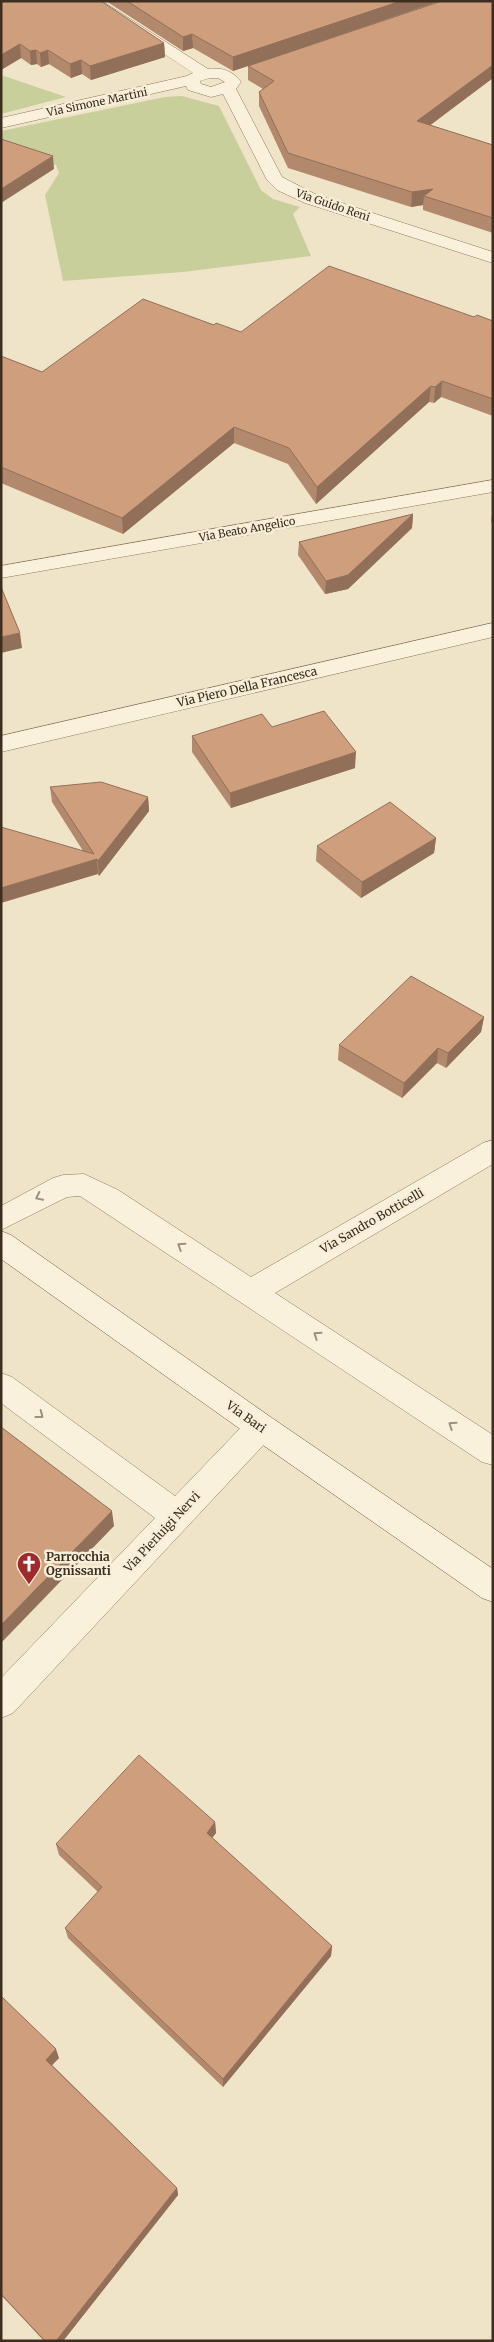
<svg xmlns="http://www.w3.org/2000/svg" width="494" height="2342" font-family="Merriweather,serif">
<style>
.green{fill:#c9cf9b}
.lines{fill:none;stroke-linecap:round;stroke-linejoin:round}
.minor-casing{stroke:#8d765c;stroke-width:1}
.secondary-casing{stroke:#6f573f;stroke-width:1}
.minor{fill:#faf1dc;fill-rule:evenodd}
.secondary{fill:#faf1dc;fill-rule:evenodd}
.wall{fill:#b2896c}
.shaded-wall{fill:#916f58}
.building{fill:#cf9f7d;stroke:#916f58}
.oneway{stroke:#9c907e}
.labels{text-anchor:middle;stroke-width:5;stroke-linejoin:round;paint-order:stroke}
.far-street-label{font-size:11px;fill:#3d2e20;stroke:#f7eed8}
.street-label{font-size:12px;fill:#3d2e20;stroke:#f7eed8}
.poi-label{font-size:12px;font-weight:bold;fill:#3d2e20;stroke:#f7eed8;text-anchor:start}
</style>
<rect width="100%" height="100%" fill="#f0e4c8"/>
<g class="green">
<polygon points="1,75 66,97 1,114"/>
<polygon points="182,96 219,106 261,190 273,199 300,207 293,214 311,256 183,272 63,281 45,195 59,173 56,165 1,146 1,131 165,97"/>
</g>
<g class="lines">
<defs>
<g id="minor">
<path d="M84 1H102L208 69C222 67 233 71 241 82L236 89 282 177 317 195 493 252V263L305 203 277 190 267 180 223 94 211 97 188 90 186 86 1 128V118L187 76 193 73ZM210 78H218L225 82 211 87 201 84 200 81Z"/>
<polygon points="493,480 493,492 1,578 1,566"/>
<polygon points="493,623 493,637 1,752 1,736"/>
<polygon points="493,1140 493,1164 275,1293 493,1435 493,1465 482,1462 80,1196 67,1197 1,1230 1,1206 53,1178 63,1175 84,1174 118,1190 251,1277 483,1143"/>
<polygon points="1,1373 12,1377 175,1496 250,1418 261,1414 272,1418 276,1427 272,1436 13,1713 1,1718 1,1678 155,1518 1,1403"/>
</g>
<polygon id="secondary" points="1,1231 11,1235 272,1418 493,1569 493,1602 482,1598 250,1436 1,1259"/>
</defs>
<use href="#minor" class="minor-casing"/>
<use href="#secondary" class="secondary-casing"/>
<use href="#minor" class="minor"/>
<use href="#secondary" class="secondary"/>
</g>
<g class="wall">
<polygon points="1,1 164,43 165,57 91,80 82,74 71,78 49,64 41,67 37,64 31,65 21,58 1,70"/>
<polygon points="106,1 440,1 233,71 193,48 183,51"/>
<polygon points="493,1 493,78 429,125 493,145 493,233 423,210 423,205 411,207 288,168 259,106 259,92 263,89 248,80 248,66"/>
<polygon points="474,317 493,321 493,416 441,397 434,403 429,402 316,504 288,464 234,443 123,534 1,483 1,356 42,372 214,325 241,332"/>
<polygon points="493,506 493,524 491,522"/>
<polygon points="413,514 412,528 348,589 325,594 298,555 299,542"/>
<polygon points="272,727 355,768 231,808 192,752 192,736"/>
<polygon points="50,787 148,797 149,811 99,876 52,802"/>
<polygon points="436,838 434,853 361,898 316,861 317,846"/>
<polygon points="484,1017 481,1032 446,1068 437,1063 402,1098 338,1060 339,1045"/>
<polygon points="215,1822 216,1833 212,1838 332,1946 331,1956 223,2087 68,1938 65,1928 98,1892 59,1855 56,1844"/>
<polygon points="1,1996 59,2058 52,2065 177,2188 178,2195 63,2341 44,2341 1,2295"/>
</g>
<g class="shaded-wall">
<polygon points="401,1 440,1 233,71 233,57"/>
<polygon points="192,34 193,48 183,51 183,37"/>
<polygon points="164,43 165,57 91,80 90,66"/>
<polygon points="20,44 21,58 1,70 1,55"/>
<polygon points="36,50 37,64 31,65 30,51"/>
<polygon points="48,50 49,64 41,67 40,53"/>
<polygon points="81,60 82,74 71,78 70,64"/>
<polygon points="493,65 493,78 416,136 417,121"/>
<polygon points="53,156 54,169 1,203 1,189"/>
<polygon points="433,189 424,196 423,205 411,207 412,192"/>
<polygon points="442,381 441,397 434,403 435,387"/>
<polygon points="431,386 429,402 316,504 317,487"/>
<polygon points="234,427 234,443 123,534 122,518"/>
<polygon points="413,514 412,528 348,589 325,594 326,581"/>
<polygon points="20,633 22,648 1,653 1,637"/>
<polygon points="356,752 355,768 231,808 230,793"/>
<polygon points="148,797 149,811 99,876 98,861"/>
<polygon points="436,838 434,853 361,898 362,882"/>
<polygon points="97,859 98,874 1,903 1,888"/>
<polygon points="484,1017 481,1032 446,1068 448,1053"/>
<polygon points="438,1048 437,1063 402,1098 404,1083"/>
<polygon points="112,1511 114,1526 1,1643 1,1625"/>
<polygon points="215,1822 216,1833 207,1844 207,1833"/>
<polygon points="332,1946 331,1956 223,2087 223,2079"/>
<polygon points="56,2049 59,2058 49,2068 46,2060"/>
<polygon points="177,2188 178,2195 63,2341 56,2341"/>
</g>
<g class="building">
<polygon points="1,1 101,1 164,43 90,66 81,60 70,64 48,50 40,53 36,50 30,51 20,44 1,55"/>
<polygon points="127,1 401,1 233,57 192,34 183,37"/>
<polygon points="442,1 493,1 493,65 417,121 493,145 493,218 424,196 433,189 412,192 288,153 259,92 274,81 248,66"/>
<polygon points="1,139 53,156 1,189"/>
<polygon points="329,266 474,317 477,315 493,321 493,399 442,381 435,387 431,386 317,487 289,448 234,427 122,518 1,467 1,356 42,372 143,299 214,325 216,323 241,332"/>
<polygon points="413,514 348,575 326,581 299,542"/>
<polygon points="1,587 20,633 1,637"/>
<polygon points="324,711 356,752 230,793 192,736 262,714 272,727"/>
<polygon points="101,782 148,797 98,861 97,859 1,888 1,827 94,854 50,787"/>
<polygon points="390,802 436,838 362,882 317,846"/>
<polygon points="411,976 484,1017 448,1053 438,1048 404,1083 339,1045"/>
<polygon points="1,1427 112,1511 1,1625"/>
<polygon points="139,1755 215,1822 207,1833 332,1946 223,2079 65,1928 102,1887 56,1844"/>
<polygon points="1,1996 56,2049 46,2060 177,2188 56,2341 45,2341 1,2294"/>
</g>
<defs><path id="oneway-chevron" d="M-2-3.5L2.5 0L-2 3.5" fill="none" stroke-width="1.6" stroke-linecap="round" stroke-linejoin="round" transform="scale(1.25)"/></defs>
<g class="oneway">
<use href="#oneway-chevron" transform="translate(39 1197) rotate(154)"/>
<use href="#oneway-chevron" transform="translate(181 1246) rotate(-147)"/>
<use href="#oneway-chevron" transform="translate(317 1335) rotate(-146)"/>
<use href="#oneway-chevron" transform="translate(40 1415) rotate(37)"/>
<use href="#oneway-chevron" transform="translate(452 1425) rotate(-146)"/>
</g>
<defs>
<symbol id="church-pin" viewBox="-11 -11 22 30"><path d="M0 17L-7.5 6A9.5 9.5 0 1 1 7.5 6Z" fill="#9e2a2b" stroke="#f7eed8"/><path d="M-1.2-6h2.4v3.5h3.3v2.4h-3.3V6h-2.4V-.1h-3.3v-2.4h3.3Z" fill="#fff"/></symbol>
</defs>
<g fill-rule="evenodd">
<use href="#church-pin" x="15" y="1550" width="28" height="38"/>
</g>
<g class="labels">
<g class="far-street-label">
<text transform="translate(97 102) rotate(-12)" y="4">Via Simone Martini</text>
<text transform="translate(333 205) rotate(19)" y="4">Via Guido Reni</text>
<text transform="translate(247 529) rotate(-10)" y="4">Via Beato Angelico</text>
</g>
<g class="street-label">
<text transform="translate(247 687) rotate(-13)" y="4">Via Piero Della Francesca</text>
<text transform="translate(372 1221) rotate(-30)" y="4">Via Sandro Botticelli</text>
<text transform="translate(246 1417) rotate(35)" y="4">Via Bari</text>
<text transform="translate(162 1532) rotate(-47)" y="4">Via Pierluigi Nervi</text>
</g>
<g class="poi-label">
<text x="46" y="1561">Parrocchia<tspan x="46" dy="14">Ognissanti</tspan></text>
</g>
</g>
<rect width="494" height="2342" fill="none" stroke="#3d2e20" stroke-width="5"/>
</svg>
